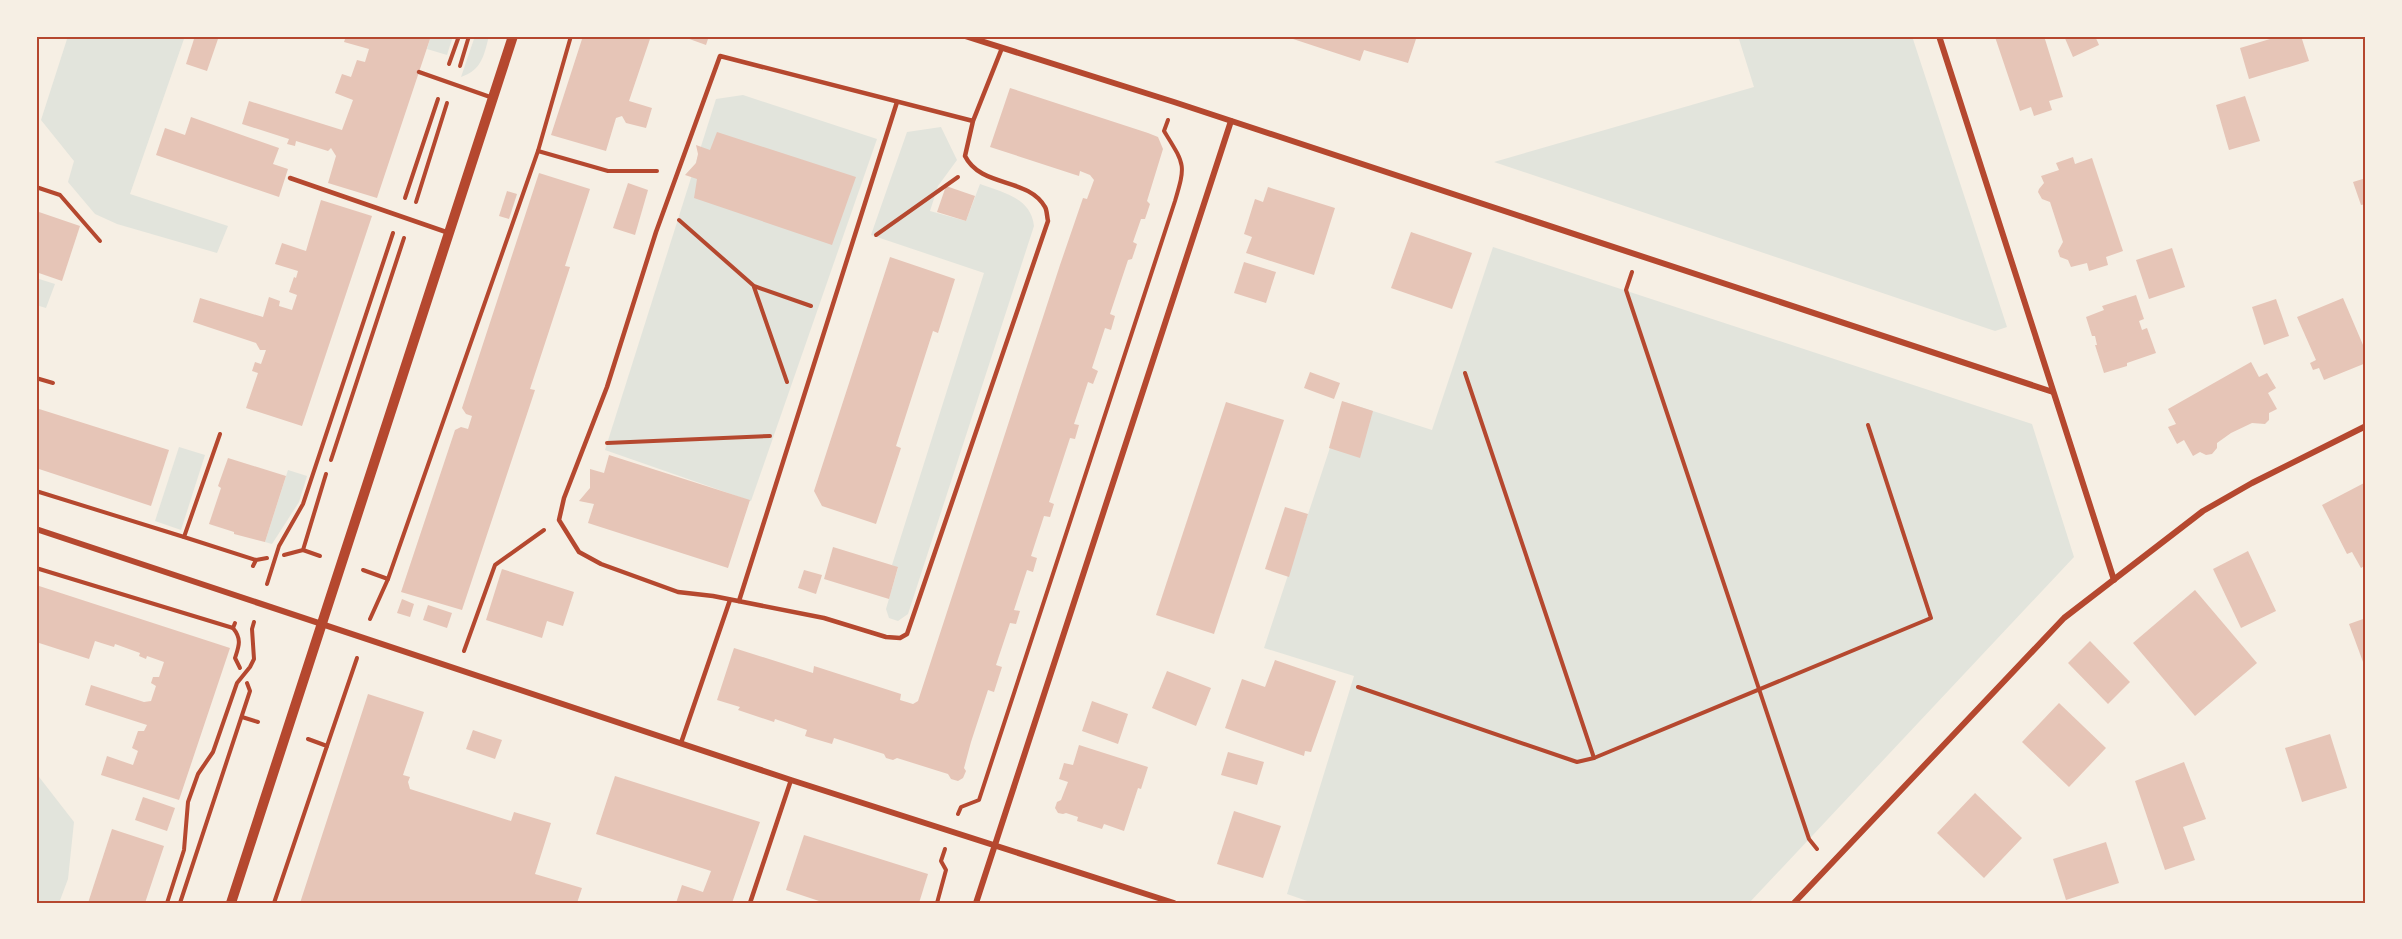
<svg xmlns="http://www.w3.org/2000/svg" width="2402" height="939" font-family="Jost,sans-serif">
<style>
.green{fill:#e2e4dc}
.building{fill:#e6c5b7}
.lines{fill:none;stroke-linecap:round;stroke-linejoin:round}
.path{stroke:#b5482f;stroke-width:4}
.service{stroke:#b5482f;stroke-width:4.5}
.minor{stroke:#b5482f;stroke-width:6}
.tertiary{stroke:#b5482f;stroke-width:10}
.neatline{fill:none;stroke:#b5482f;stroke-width:2}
</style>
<rect width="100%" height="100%" fill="#f6efe4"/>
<g class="green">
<polygon points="68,36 185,36 130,194 228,226 217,253 117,224 95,214 68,182 74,161 41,120"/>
<polygon points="431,36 453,36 447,55 427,49"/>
<path d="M475 36H489C484 55 482 70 461 77Z"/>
<polygon points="1738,36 1912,36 2007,327 1995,331 1494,162 1754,87"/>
<polygon points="743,95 877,139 751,501 605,450 716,99"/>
<path d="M941 127 957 160 938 186 930 211 966 221 980 184C1004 193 1031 198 1034 226L908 614 898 621 889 618 886 609 898 568 892 565 984 273 871 235 907 132Z"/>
<polygon points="1493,247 2032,424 2074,557 1749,903 1313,903 1287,894 1354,676 1264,648 1345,402 1432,430"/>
<polygon points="36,278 55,284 46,308 36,305"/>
<polygon points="179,447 205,455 181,530 155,521"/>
<polygon points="288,470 307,476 299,502 272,544 265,542"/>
<polygon points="36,773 74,822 68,879 59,903 36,903"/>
</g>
<g class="building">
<polygon points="195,36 219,36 207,71 186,64"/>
<polygon points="346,36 431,36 377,198 328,183 336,156 331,148 328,151 296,141 295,146 287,144 289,139 242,124 249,101 342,130 353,100 335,93 342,74 351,77 357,60 365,62 369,49 344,42"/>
<polygon points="583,36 651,36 629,101 652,108 646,128 626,123 622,116 616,118 606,151 551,135"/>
<polygon points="681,36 709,36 706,45"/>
<polygon points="1284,36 1417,36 1408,63 1364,50 1360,61"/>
<polygon points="1999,36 2044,36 2063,97 2049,101 2052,110 2034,116 2031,107 2020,111 1995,37"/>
<polygon points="2064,36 2095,36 2099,45 2073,57"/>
<polygon points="2280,36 2301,36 2309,61 2249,79 2240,48"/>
<polygon points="1010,88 1148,133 1158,137 1163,149 1147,201 1150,204 1145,219 1141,219 1133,242 1137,244 1132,259 1128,260 1110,314 1115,316 1111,330 1105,328 1092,368 1098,371 1093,384 1088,382 1074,424 1079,425 1075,439 1070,438 1049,502 1054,504 1050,517 1044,516 1031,556 1037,558 1033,572 1027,570 1014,610 1020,611 1016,624 1010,623 996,665 1002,667 994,692 988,690 971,742 964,768 966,771 963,778 958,781 951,779 948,774 897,758 893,760 886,758 884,754 834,738 832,744 805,736 807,730 775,719 774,722 738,710 740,707 717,700 734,648 813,673 814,666 901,694 900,700 913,704 918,701 1060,265 1083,198 1087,199 1094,180 1090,175 1080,171 1079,176 990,147"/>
<polygon points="2245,96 2260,141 2229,150 2216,105"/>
<polygon points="191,117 279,148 273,164 288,169 279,197 156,155 165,128 185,135"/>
<polygon points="717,132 856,177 832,245 694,198 697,179 685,175 696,163 698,154 696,145 710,150"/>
<polygon points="2073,157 2075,164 2092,158 2123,251 2106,257 2108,265 2089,271 2087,263 2071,267 2068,260 2060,257 2058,251 2063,242 2050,202 2042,199 2038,192 2039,189 2044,183 2041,176 2059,170 2056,163"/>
<polygon points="539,173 590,189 565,266 570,267 530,389 535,390 462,610 401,592 455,430 461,427 468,429 472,416 466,414 462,408"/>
<polygon points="2366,178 2366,204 2361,205 2353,182"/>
<polygon points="628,183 648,190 635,235 613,228"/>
<polygon points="946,186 975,196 966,221 937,212"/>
<polygon points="1268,187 1335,208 1314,275 1246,253 1252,237 1244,234 1255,199 1263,202"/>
<polygon points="507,191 517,194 509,219 499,216"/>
<polygon points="321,200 372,216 302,426 246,408 258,373 252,371 255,362 261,364 266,350 260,350 256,343 193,322 200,298 263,317 269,297 280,301 279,306 292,310 297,295 289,292 294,277 296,278 298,271 275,264 282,243 306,251"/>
<polygon points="36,211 80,226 62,281 36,272"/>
<polygon points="1411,232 1472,253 1452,309 1391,288"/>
<polygon points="2172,248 2185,287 2149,299 2136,260"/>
<polygon points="890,257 955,279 938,333 933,331 896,446 901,448 876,524 822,506 814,491"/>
<polygon points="1244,262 1276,272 1266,303 1234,293"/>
<polygon points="2136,295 2144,319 2139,321 2142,330 2147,328 2156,353 2127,363 2127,366 2104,373 2095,345 2097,345 2095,336 2092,336 2086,317 2104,310 2102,306"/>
<polygon points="2343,298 2366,352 2366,363 2324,380 2319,368 2313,370 2310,363 2316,360 2297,317"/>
<polygon points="2276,299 2289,336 2264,345 2252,307"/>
<polygon points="2251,362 2259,377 2267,373 2276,388 2268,393 2277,409 2269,413 2269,420 2265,424 2252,423 2231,433 2217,443 2217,448 2212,454 2206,455 2200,452 2193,456 2184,440 2177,444 2168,427 2176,424 2168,409"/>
<polygon points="1310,372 1340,383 1334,399 1304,388"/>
<polygon points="1342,401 1373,411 1360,458 1329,448"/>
<polygon points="1226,402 1284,420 1214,634 1156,615"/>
<polygon points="36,408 169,450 151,506 36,468"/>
<polygon points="609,455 750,500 728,568 588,523 594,504 579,501 590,488 590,469 604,473"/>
<polygon points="228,458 286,476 265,542 234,534 234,532 209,524 221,488 218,486"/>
<polygon points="2366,482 2366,565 2361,568 2352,552 2347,554 2322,505"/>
<polygon points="1285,507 1308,514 1289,577 1265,569"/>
<polygon points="833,547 898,567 889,599 824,579"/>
<polygon points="2248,551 2276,611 2241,628 2213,569"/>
<polygon points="502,569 574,592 563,626 547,621 542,638 486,620"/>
<polygon points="804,570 822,575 816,594 798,588"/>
<polygon points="36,585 230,648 179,800 101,775 107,756 133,765 138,751 132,748 138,731 144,731 147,725 85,705 91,685 144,702 151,701 156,686 151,683 153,677 159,677 164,662 147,656 146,659 139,656 140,653 115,644 114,647 95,641 89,659 36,642"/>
<polygon points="2195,590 2257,663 2195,716 2133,643"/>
<polygon points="402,599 414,604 410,617 397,613"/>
<polygon points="428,605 452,613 447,628 423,620"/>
<polygon points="2366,618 2366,670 2349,624"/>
<polygon points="2090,641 2130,682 2108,704 2068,663"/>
<polygon points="1275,660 1336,681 1311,752 1305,751 1304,756 1225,728 1242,679 1265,687"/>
<polygon points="1167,671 1211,688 1196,726 1152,708"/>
<polygon points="368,694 424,712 403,775 410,777 408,782 410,789 511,821 514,812 551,823 535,874 582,888 577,903 300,903"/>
<polygon points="1092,701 1128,714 1118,744 1082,731"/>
<polygon points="2059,703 2106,748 2069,787 2022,742"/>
<polygon points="473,730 502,740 495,759 466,749"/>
<polygon points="2330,734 2347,788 2302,802 2285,748"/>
<polygon points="1079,745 1148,767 1141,789 1138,788 1124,831 1104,824 1102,829 1077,821 1078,817 1066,813 1063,814 1058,813 1055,808 1057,802 1061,800 1068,782 1059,779 1064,763 1073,765"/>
<polygon points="1228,752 1264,762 1257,785 1221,775"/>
<polygon points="2184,762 2206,819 2183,827 2195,860 2165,870 2135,781"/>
<polygon points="615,776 760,822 732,903 676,903 682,885 703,892 711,871 596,834"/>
<polygon points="1975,793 2022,838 1984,878 1937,833"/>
<polygon points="143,797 175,808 167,831 135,820"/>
<polygon points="1234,811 1281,826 1263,878 1217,864"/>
<polygon points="112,829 164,846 145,903 88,903"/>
<polygon points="804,835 928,874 919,903 825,903 786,890"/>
<polygon points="2106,842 2119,883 2066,900 2053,859"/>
</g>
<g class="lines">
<g class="path">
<polyline points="449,64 459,36"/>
<polyline points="460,66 469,36"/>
<polyline points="538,151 608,171 657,171"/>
<polyline points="36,187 60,195 100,241"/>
<polyline points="405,198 438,99"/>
<polyline points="416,202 447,103"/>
<polyline points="679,220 754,286 811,306"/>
<polyline points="876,235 958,177"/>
<polyline points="1632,272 1626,290 1809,839 1817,849"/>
<polyline points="754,287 787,382"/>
<polyline points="1465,373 1594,758"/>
<polyline points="36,378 53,383"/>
<polyline points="220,434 184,537 256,560"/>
<polyline points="607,443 770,436"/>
<polyline points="331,460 404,238"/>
<polyline points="36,491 184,537"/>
<polyline points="303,550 320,556"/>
<polyline points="284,555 303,550 326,474"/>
<polyline points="253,566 256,560 267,558"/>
<polyline points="36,568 233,628"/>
<polyline points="363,570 388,579"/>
<polyline points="267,584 279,546 303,504 393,233"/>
<polyline points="370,619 388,579 538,151 571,36"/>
<path d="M235 623 233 628C242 639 239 646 235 658L240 668"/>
<polyline points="464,651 495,565 544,530"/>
<polyline points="1358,687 1577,762 1594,758 1931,618 1868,425"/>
<polyline points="242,717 258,722"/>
<polyline points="327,746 357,658"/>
<path d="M958 814 961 807 979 800 1175 201C1186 164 1185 165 1164 131L1168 120"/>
<polyline points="167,903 184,850 188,802 198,774 213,752 237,683 250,667 254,659 252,629 254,622"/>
<polyline points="180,903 250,691 247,683"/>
<polyline points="274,903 327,746 308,739"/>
<polyline points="937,903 946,870 941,861 945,849"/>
</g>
<g class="service">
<polyline points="419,72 493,98"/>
<path d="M973 121 720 56 656 232 607 387 564 498 559 520 579 552 601 564 678 592 713 596 824 618 886 637 900 638 907 634 1048 221C1047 217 1047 210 1045 207 1028 177 981 188 965 156L973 121 1002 48"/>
<polyline points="290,178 449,233"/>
<polyline points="739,601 897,102"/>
<polyline points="681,743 730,600"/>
<polyline points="750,903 791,780"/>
</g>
<g class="minor">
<polyline points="965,36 1174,102 2053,392"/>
<polyline points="1939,36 2114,580"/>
<polyline points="36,529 791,780 1174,903"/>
<polyline points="976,903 1231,121"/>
<polyline points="1794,903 2064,618 2203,511 2252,483 2366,426"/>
</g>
<polyline class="tertiary" points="231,903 513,36"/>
</g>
<rect width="2402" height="939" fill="none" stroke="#f6efe4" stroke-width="75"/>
<rect x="38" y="38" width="2326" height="864" class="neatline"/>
</svg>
